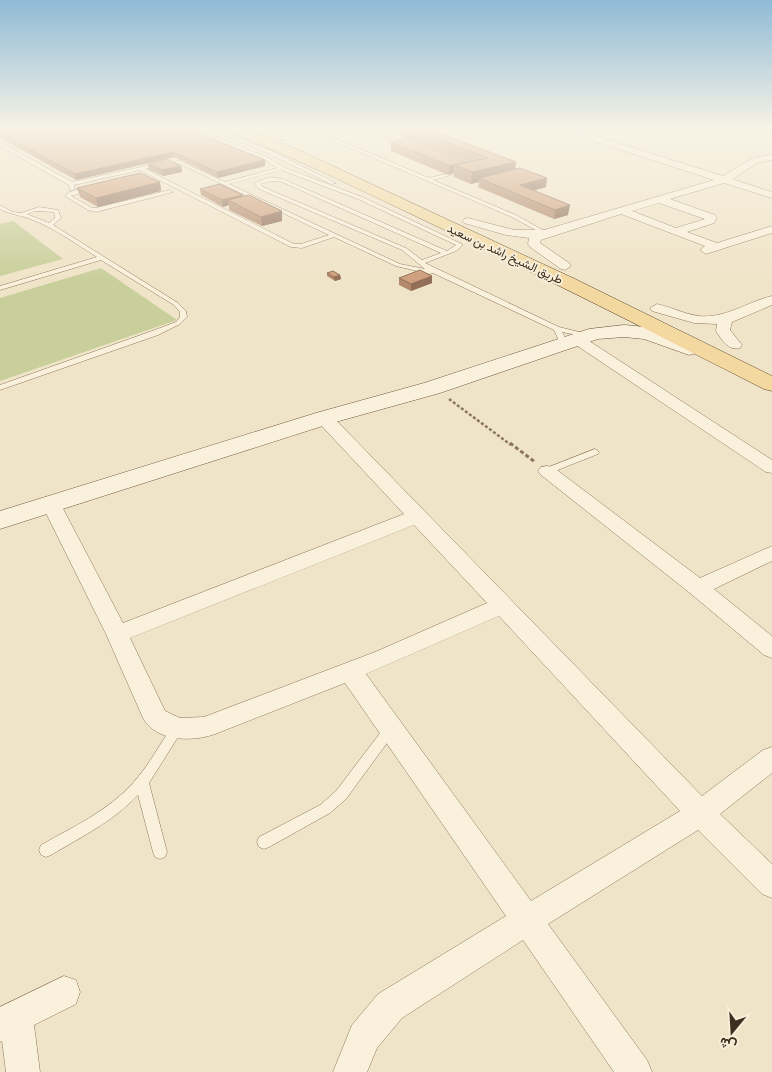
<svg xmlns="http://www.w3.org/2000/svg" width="772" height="1072" font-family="Literata,Vazirmatn,serif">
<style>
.green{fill:#c9cf9b}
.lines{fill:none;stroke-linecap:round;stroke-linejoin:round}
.lane-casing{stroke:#8d765c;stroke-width:1}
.street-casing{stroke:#8d765c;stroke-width:1}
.secondary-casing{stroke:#6f573f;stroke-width:1}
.primary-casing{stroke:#5b4430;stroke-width:1}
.path-far1{stroke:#8d765c;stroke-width:2.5;stroke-dasharray:3 2;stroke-linecap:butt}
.path{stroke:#8d765c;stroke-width:3;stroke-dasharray:4 2.5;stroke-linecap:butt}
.lane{fill:#faf1dc;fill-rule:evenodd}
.street{fill:#faf1dc;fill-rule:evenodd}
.secondary{fill:#faf1dc;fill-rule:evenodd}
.primary{fill:#f3d9a0;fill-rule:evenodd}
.wall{fill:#b2896c}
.shaded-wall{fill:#916f58}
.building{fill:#cf9f7d;stroke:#916f58}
.labels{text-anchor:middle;stroke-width:4;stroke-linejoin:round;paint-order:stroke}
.far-street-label{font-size:12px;fill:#3d2e20;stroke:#f7eed8}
</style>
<rect width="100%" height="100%" fill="#f0e4c8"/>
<g class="green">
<polygon points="13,221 63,259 0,276 0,224"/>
<polygon points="101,268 177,320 0,381 0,298"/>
</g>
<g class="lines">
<defs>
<g id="lane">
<path d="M193 130H198L269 158 283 167 362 197 462 244V246L456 251 425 263 559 327 591 335 587 337 562 332 567 341 562 348H556L555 346 559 341 554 330 433 273 430 274 396 266 334 237 302 248 291 247 140 170 74 185V190H70L69 185 0 146V143H2L72 182 164 162 179 161 225 182 277 168 265 160ZM178 163 329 235 301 244H294L145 169 164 164ZM281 170 358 199 456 245 447 251 283 179 271 177 254 183 259 189 402 250 425 269 400 264 229 184ZM271 181H280L441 253 422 260 406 248 263 187 260 184Z"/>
<polygon points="212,130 217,130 269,150 336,183 331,184 265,152"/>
<polygon points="341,130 348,130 323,136 332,137 429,178 462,170 462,172 433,180 516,215 548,233 543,234 512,217 329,139 317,137 286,138 284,137 318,135"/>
<polygon points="366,130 371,130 409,145 405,146"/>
<polygon points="91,186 93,189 71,196 92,208 96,208 170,190 173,192 96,212 88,210 65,196 69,192"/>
<path d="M0 205 13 212 21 213 39 207 58 210 61 218 53 225 178 303 186 311 187 317 180 324 158 335 0 390V385L152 331 176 322 180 317V312L174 305 101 260 0 290V286L97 257C76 244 56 229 33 220 22 215 11 215 0 209ZM35 211 54 212 55 218 49 223 27 214Z"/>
<polygon points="595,449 599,452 598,454 550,473 544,473 542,471 544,469"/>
<polygon points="391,723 395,724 397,728 395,732 346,799 330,813 269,847 264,849 259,847 257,842 259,837 320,805 336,791 387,724"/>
<path d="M177 724 181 725 183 729 149 783 167 852 165 857 160 859 155 857 153 852 138 795C114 821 81 837 51 855L46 857 41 855 39 850 41 845C73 827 108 811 133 783 149 765 160 744 173 725Z"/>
</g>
<g id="street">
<path d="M564 130H576L723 176 751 159 772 154V160L757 163 732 179 772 192V198L724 183 670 199 715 215 717 217 714 223 687 232 717 243 772 226V233L706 254 700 250 705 246 621 214 541 240 540 243 569 263 571 266 565 270 561 269 530 247 528 244 529 238 506 235 464 223 462 221 464 219 468 218 514 230H544L714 180 565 132ZM659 203 705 219 676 228 632 211Z"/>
<path d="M772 296V305L732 322 730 330 742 345 740 348C728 351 722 340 716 331L717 324 694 323 652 311 650 308 657 304C671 307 684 314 698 316 725 319 747 302 772 296Z"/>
<polygon points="578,336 583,337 772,460 772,473 766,472 573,343 571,340 573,337"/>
<path d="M324 413 330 414 702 796 763 750 772 747V773L720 814 772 864V898L762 894 698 830 548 924 647 1060 652 1072H614L523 940 402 1018 377 1048 367 1072H333L352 1025 378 994 506 916 345 683 215 734C193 742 156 742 143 718L106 634 42 505 45 501 52 499 59 501 123 623 404 514 318 422 316 418 318 414ZM414 525 487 603 375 652 204 717 180 718 165 711 130 638ZM499 616 680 811 531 901 366 674Z"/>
<polygon points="547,466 553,467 700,578 772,546 772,561 714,589 772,636 772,658 764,655 690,593 541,475 538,471 541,467"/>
<polygon points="64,976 76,980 80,992 76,1004 34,1025 40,1072 6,1072 2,1041 0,1042 0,1007"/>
</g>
<g id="secondary">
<polygon points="272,130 285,130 292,137 290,140 282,140"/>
<path d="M624 325C650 326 672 334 696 345L699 349 696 353 689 355 644 339 624 337 598 339 440 393 332 423 0 529V511L316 413 424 383 589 329Z"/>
</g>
<path id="primary" d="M230 130H246L294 148 575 279 772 376V391L764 389C654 333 543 277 432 224 365 192 300 160 232 133Z"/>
</defs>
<use href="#lane" class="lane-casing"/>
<use href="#street" class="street-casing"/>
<use href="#secondary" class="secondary-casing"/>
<use href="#primary" class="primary-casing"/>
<polyline class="path-far1" points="449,399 511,445"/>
<polyline class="path" points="510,443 535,462"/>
<use href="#lane" class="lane"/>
<use href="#street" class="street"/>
<use href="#secondary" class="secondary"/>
<use href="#primary" class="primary"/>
</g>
<g class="wall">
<polygon points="0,130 265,160 265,166 218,178 174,157 76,180 0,138"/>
<polygon points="389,130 431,130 515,169 546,187 533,191 568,215 554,219 478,187 479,182 471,184 454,177 454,173 448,175 391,151 391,142 466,162 466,163 469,162"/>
<polygon points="148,164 181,166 182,172 163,176 149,170"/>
<polygon points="160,182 161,191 98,207 80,197 77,188"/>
<polygon points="200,189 243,197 282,221 262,226 229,210 229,205 223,207 201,195"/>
<polygon points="327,273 340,275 341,279 335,281 327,276"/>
<polygon points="432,276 432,283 411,291 399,285 399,278"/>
</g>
<g class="shaded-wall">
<polygon points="173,152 174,157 76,180 75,174"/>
<polygon points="265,160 265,166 218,178 217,172"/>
<polygon points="466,162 465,170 454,165 454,173 448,175 449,166"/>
<polygon points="516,162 515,173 479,178 479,182 471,184 472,172"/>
<polygon points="181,166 182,172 163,176 162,170"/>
<polygon points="547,178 546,187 519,194 520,185"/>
<polygon points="160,182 161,191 98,207 96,198"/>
<polygon points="243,195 243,201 228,200 229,205 223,207 222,200"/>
<polygon points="570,205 568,215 554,219 555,210"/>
<polygon points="282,211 282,221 262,226 261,217"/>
<polygon points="340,275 341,279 335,281 334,277"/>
<polygon points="432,276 432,283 411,291 411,284"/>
</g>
<g class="building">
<polygon points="0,130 191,130 265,160 217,172 173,152 75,174 0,133"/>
<polygon points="416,130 431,130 516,162 472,172 454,165 488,158"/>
<polygon points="407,138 466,162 449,166 391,142"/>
<polygon points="167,159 181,166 162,170 148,164"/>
<polygon points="520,168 547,178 520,185 570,205 555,210 479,178"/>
<polygon points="140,173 160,182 96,198 77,188"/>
<polygon points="220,184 243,195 222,200 200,189"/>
<polygon points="249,195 282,211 261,217 228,200"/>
<polygon points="420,270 432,276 411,284 399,278"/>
<polygon points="333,271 340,275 334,277 327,273"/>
</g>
<linearGradient id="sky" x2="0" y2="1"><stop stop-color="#8fbad6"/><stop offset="0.46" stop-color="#f8f3e6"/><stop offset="1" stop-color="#f8f3e6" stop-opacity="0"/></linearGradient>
<rect width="772" height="280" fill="url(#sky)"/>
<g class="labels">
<g class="far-street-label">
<text transform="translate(505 254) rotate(25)" y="4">طريق الشيخ راشد بن سعيد</text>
</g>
</g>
<g transform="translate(732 1032) rotate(198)" stroke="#f7eed8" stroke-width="4" paint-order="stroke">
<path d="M0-4L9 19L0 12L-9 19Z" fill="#3d2e20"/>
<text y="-8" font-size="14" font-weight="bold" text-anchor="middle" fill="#3d2e20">ش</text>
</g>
</svg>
